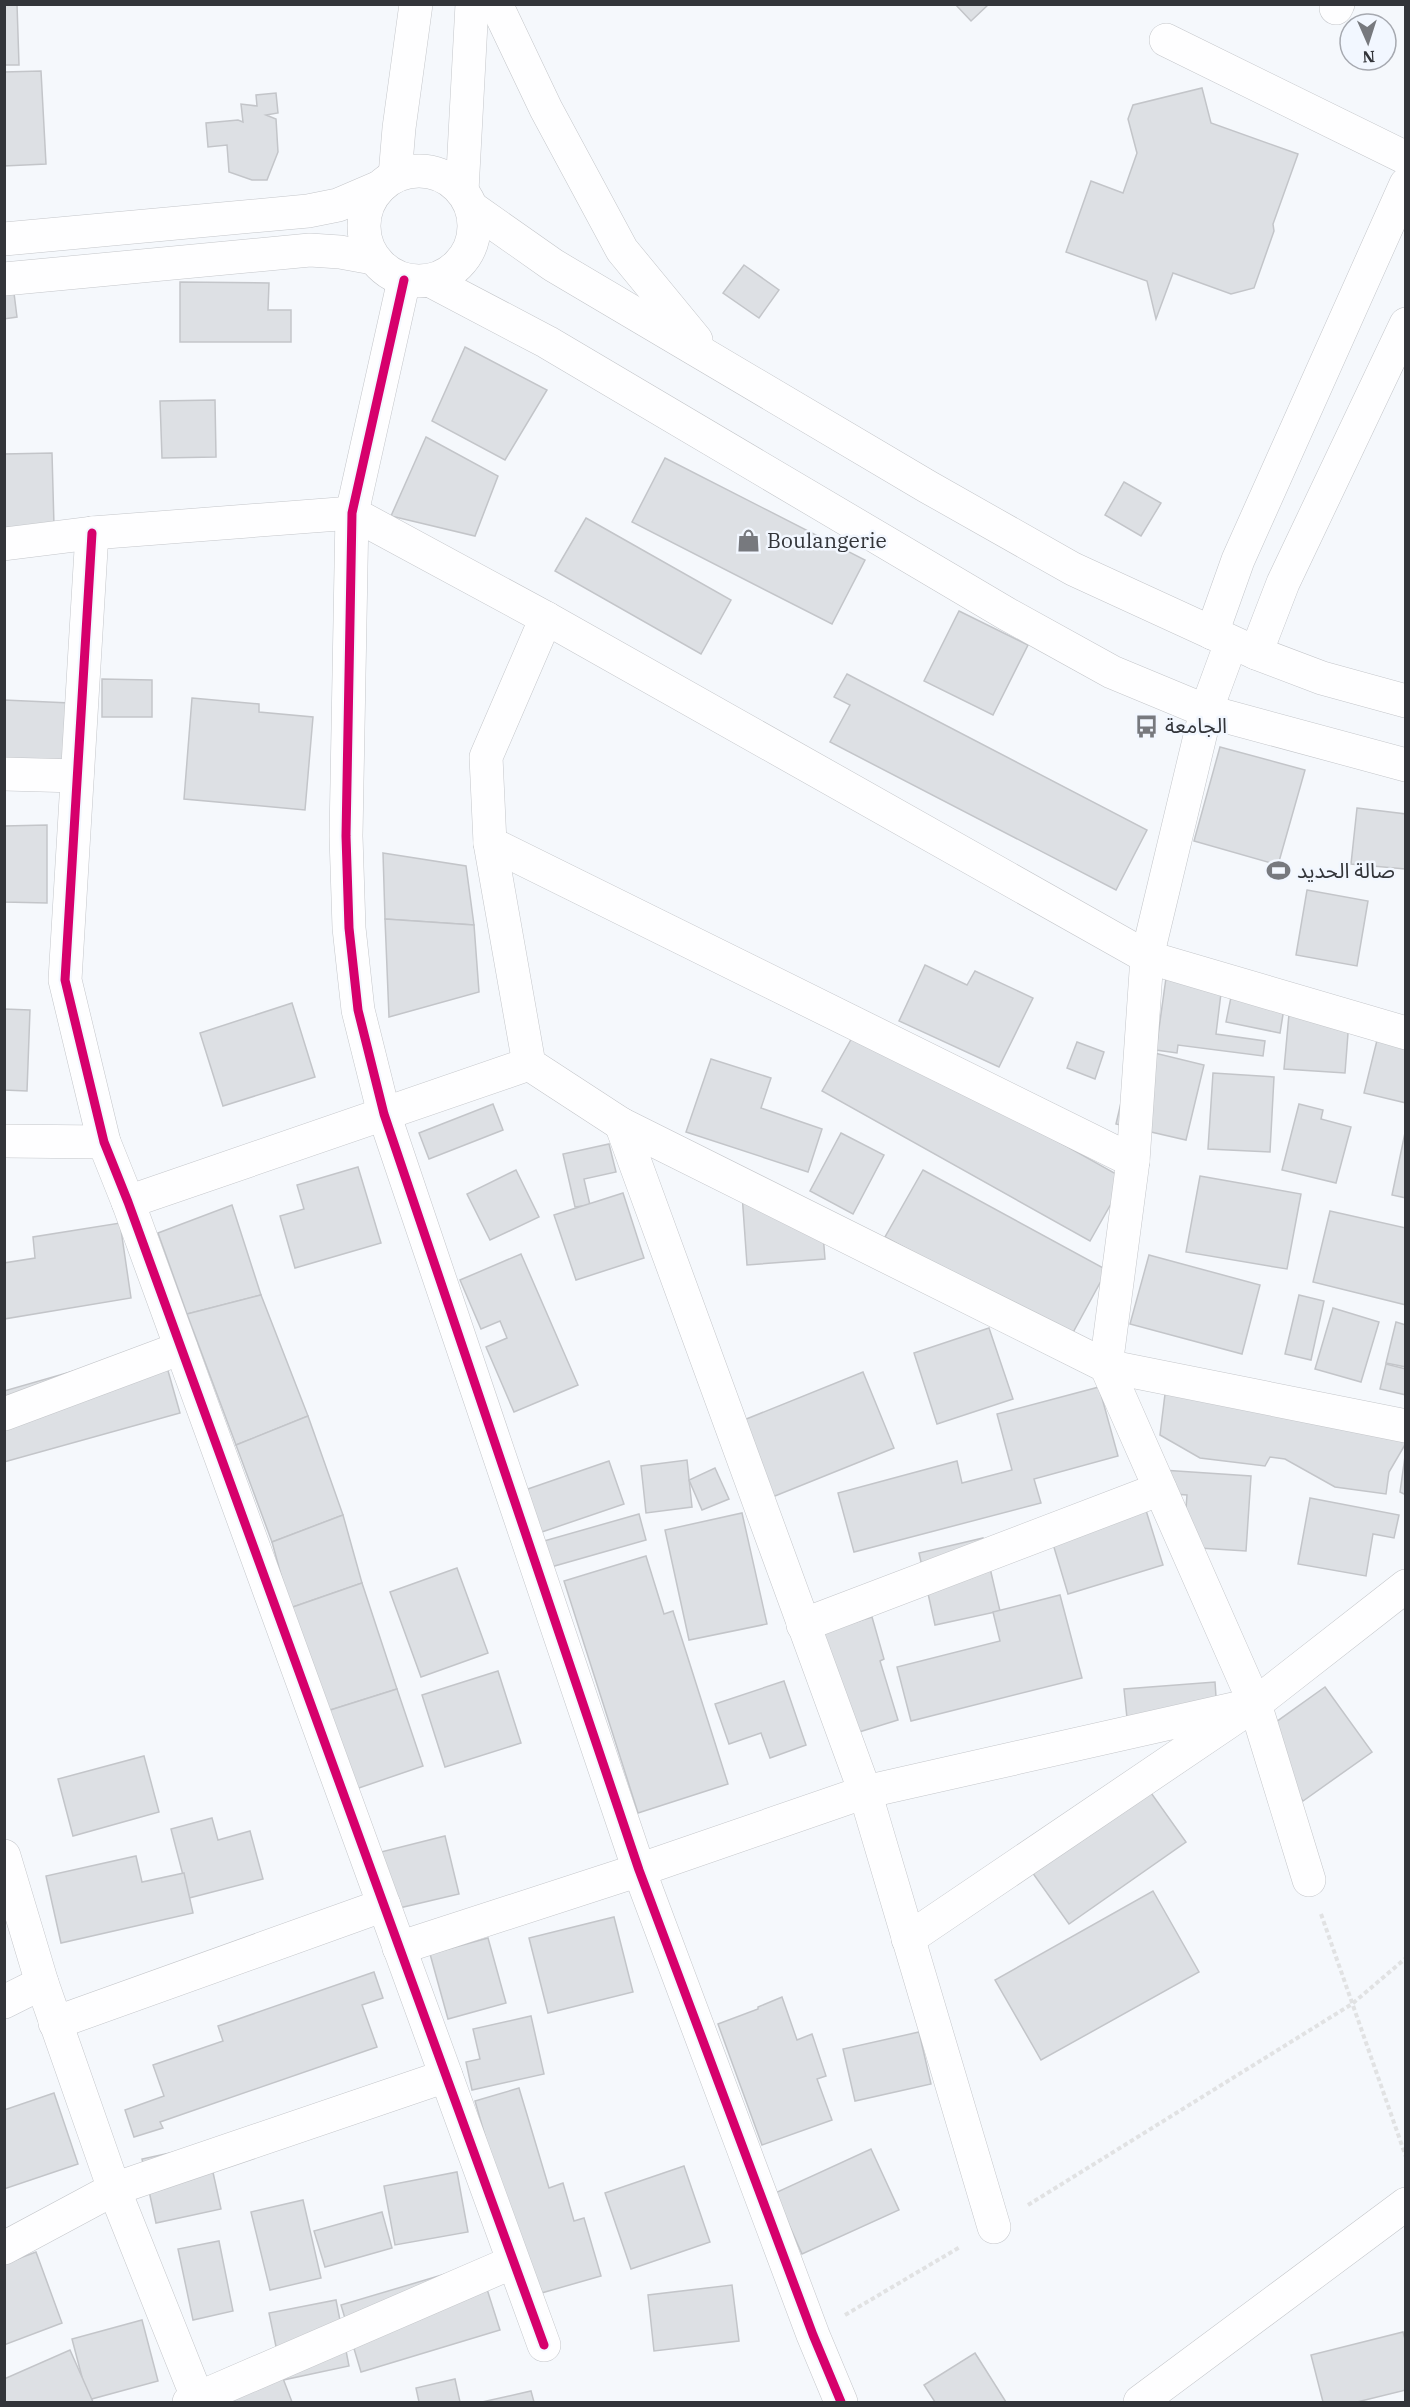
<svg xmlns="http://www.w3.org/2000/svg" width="1410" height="2407" font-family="'IBM Plex Serif','Noto Sans Arabic',serif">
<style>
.building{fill:#dde0e4;stroke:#c3c5c9;stroke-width:1.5}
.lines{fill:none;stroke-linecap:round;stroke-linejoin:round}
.minor-casing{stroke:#c4c6ca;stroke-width:34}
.path{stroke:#e1e2e3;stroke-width:4;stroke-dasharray:4.5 3;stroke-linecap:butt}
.minor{stroke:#fefeff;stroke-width:33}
.cycleway-casing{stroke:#f2f7ff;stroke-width:13}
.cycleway{stroke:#d6006c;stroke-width:9}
.labels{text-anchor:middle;stroke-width:5;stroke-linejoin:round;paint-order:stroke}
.poi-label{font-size:21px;fill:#33353a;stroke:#f2f7ff;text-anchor:start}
</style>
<rect width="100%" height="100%" fill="#f5f8fc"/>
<g class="building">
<polygon points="4,4 17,4 19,65 4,65"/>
<polygon points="955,4 989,4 971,21"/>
<polygon points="41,71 46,164 4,166 4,72"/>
<polygon points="1202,88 1211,123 1298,154 1273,224 1274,231 1254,288 1231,294 1173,273 1156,319 1147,281 1066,252 1091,181 1123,193 1137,153 1128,119 1133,105"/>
<polygon points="276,93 278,113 266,115 276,119 278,152 267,180 252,180 229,172 227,145 208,147 206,123 238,120 243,122 241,104 257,106 256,95"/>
<polygon points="744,265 779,290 759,318 723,293"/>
<polygon points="180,282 269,283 268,310 291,310 291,342 180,342"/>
<polygon points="13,285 17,317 4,319 4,286"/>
<polygon points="465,347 547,390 505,460 432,421"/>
<polygon points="215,400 216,457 162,458 160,401"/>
<polygon points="426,437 498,476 475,536 391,516"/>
<polygon points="52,453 54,526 4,528 4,454"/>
<polygon points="665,458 865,560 832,624 632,522"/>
<polygon points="1124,482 1161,503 1141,536 1105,515"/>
<polygon points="586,518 731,600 701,654 555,571"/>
<polygon points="959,611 1028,645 993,715 924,681"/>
<polygon points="847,674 1147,830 1116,890 830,742 850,705 834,697"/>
<polygon points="102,679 152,680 152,717 102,717"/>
<polygon points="192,698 259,704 259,712 313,717 305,810 184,799"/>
<polygon points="4,700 70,703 67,761 4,758"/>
<polygon points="1220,747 1305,770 1278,865 1194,841"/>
<polygon points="1357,808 1406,814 1405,869 1351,864"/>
<polygon points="47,825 47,903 4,902 4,826"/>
<polygon points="383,853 466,866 474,925 385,919"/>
<polygon points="1307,890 1368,901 1357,966 1296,955"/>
<polygon points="385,919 474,925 479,992 389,1017"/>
<polygon points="925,965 967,985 975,971 1033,998 999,1067 899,1021"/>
<polygon points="1166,978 1222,985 1216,1034 1265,1041 1263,1056 1178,1045 1177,1053 1156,1050"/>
<polygon points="1233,987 1286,996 1280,1033 1226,1022"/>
<polygon points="292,1003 315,1077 223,1106 200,1033"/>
<polygon points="1290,1003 1350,1007 1345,1073 1284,1069"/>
<polygon points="4,1009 30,1010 27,1091 4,1090"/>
<polygon points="1383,1016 1406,1021 1406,1103 1364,1093"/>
<polygon points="857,1029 1125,1179 1090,1241 822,1091"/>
<polygon points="1077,1042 1104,1052 1095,1079 1067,1068"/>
<polygon points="1134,1048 1204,1065 1186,1140 1116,1124"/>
<polygon points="711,1059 771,1078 761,1108 822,1129 808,1172 686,1132"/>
<polygon points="1213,1073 1274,1077 1270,1152 1208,1149"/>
<polygon points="493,1104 503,1130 429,1159 419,1133"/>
<polygon points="1299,1104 1323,1110 1321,1119 1351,1127 1336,1183 1282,1170"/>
<polygon points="1406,1128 1406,1198 1392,1195"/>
<polygon points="841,1133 884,1155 853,1214 810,1191"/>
<polygon points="609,1144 616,1172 584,1179 590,1205 575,1207 563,1154"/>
<polygon points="358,1167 381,1243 295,1268 280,1216 304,1209 297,1185"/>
<polygon points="516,1170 539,1217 490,1240 467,1194"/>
<polygon points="923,1170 1107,1270 1070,1338 885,1237"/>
<polygon points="1200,1176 1301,1194 1287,1269 1186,1252"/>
<polygon points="623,1193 644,1258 576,1280 554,1215"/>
<polygon points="742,1194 821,1209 825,1259 747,1265"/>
<polygon points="232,1205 261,1295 187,1314 158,1233"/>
<polygon points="1330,1211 1406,1228 1406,1305 1313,1282"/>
<polygon points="120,1223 131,1298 4,1319 4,1263 35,1258 33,1237"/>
<polygon points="521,1254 578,1385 514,1412 486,1347 507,1338 500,1321 481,1329 460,1280"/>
<polygon points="1149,1255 1260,1285 1242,1354 1130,1324"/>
<polygon points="261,1295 308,1416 236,1445 187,1314"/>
<polygon points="1299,1295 1324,1301 1311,1360 1285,1354"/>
<polygon points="1333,1308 1379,1322 1361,1382 1315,1369"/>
<polygon points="1396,1322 1406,1325 1406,1367 1386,1363"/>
<polygon points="989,1328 1013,1399 937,1424 914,1353"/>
<polygon points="161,1346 180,1413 4,1462 4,1391"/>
<polygon points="1386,1364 1406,1369 1406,1395 1380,1389"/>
<polygon points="863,1372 894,1448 765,1500 734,1424"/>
<polygon points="1166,1386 1406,1431 1406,1443 1389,1472 1386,1494 1335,1487 1285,1459 1270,1457 1265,1466 1200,1458 1160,1435"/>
<polygon points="1099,1387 1118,1456 1034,1479 1041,1503 854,1552 838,1493 957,1461 962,1483 1012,1470 997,1414"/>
<polygon points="308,1416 343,1515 272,1542 236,1445"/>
<polygon points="1406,1449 1406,1495 1400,1492"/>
<polygon points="687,1460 692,1507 646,1513 641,1466"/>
<polygon points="609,1461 624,1504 536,1534 522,1491"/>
<polygon points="715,1468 729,1499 702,1510 689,1480"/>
<polygon points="1162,1470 1251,1476 1246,1551 1183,1547 1187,1495 1160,1493"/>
<polygon points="1310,1498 1399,1515 1394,1538 1373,1534 1366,1576 1298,1564"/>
<polygon points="1144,1504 1163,1565 1068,1594 1050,1534"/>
<polygon points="742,1513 767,1624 689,1640 665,1530"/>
<polygon points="639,1514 646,1540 551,1567 544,1541"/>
<polygon points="343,1515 362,1583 290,1608 272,1542"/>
<polygon points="983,1538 1000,1611 935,1625 919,1553"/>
<polygon points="646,1556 664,1614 673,1611 728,1784 638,1813 564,1581"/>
<polygon points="457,1568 488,1653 421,1677 390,1592"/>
<polygon points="362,1583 397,1689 324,1712 290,1608"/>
<polygon points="1060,1595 1082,1678 911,1721 897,1667 1000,1641 993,1612"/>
<polygon points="872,1617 884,1659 880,1661 898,1720 843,1737 813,1635"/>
<polygon points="498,1671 521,1743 445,1767 422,1695"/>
<polygon points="784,1681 806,1745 770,1758 761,1733 729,1744 715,1704"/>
<polygon points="1215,1682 1217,1711 1127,1718 1124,1689"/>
<polygon points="1325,1687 1372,1752 1303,1801 1255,1737"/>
<polygon points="397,1689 423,1766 350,1791 324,1712"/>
<polygon points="144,1756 159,1812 73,1836 58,1779"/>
<polygon points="1139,1776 1186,1842 1069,1924 1022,1858"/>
<polygon points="212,1818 218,1840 250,1831 263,1879 189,1898 171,1829"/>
<polygon points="445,1836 459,1894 395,1909 381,1852"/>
<polygon points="136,1856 142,1882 184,1873 193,1913 61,1943 46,1876"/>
<polygon points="1153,1891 1199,1972 1041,2060 995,1980"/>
<polygon points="614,1917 633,1992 548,2013 529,1938"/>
<polygon points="488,1938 506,2003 448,2019 430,1954"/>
<polygon points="374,1972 383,1998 362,2005 377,2047 160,2122 163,2128 134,2137 125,2110 164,2096 153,2065 223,2041 218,2026"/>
<polygon points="782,1997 797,2040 812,2034 826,2076 817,2079 832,2120 762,2145 718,2024 758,2009 758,2007"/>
<polygon points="531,2016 544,2074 472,2090 466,2062 480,2059 473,2029"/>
<polygon points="919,2032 931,2084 855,2101 843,2049"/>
<polygon points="519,2088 549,2188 563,2183 574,2221 584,2218 601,2276 531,2296 475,2101"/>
<polygon points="54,2093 78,2164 4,2189 4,2110"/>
<polygon points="207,2145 221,2209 156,2223 142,2159"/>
<polygon points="871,2149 899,2210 802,2254 775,2193"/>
<polygon points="684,2166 710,2242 631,2269 605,2193"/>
<polygon points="457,2172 468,2232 395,2245 384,2186"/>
<polygon points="303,2200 321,2278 270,2290 251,2212"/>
<polygon points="382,2212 392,2248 325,2267 314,2231"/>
<polygon points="219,2241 233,2311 193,2320 178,2249"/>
<polygon points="36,2252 62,2323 4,2345 4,2264"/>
<polygon points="479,2264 500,2330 361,2372 341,2305"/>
<polygon points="732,2285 739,2341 654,2351 648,2295"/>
<polygon points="336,2300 349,2366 283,2380 269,2313"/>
<polygon points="142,2320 158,2381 88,2400 72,2339"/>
<polygon points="1403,2332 1406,2343 1406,2390 1357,2402 1323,2402 1311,2355"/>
<polygon points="70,2350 93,2402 4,2402 4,2379"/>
<polygon points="975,2353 1006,2402 935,2402 924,2385"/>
<polygon points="279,2368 292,2402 231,2402 225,2389"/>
<polygon points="455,2379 460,2402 419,2402 416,2388"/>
<polygon points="531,2391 534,2402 482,2402"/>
</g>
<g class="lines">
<defs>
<g id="minor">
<polyline points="496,4 546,109 622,250 696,340"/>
<polyline points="1336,8 1338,4"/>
<polyline points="1166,40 1406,158"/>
<circle cx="419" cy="226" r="55"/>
<polyline points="395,176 399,128 416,4"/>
<polyline points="462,191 472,4"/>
<polyline points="472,208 553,265 928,487 1073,569 1256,653 1322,678 1406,701"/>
<polyline points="4,239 308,211 338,205 380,187"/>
<polyline points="4,279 310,250 340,252 373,258"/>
<polyline points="404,280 352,513 346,836 349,928 358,1010 384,1114 639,1870 813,2335 841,2402"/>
<polyline points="431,281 547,342 1007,614 1112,672 1206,711 1406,765"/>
<polyline points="92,533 65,980 104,1142 128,1202 544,2345"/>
<polyline points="4,544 92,533 352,513 546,618 1147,957 1406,1033"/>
<polyline points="546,618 486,757 490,843 529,1064 621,1124 1106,1366 1406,1426"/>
<polyline points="1212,633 1238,560 1406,184"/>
<polyline points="1231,643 1206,711 1147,957 1133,1161 1106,1366 1255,1704 1309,1880"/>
<polyline points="1256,653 1283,583 1406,324"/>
<polyline points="4,774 77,776"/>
<polyline points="490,843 1133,1161"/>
<polyline points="621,1124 865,1792 994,2227"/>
<polyline points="4,1141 104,1142"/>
<polyline points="128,1202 529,1064"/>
<polyline points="4,1414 181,1348"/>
<polyline points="803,1625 1160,1489"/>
<polyline points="4,1856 42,1983 114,2189 199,2402"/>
<polyline points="908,1939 1255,1704 1406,1586"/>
<polyline points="399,1948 639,1870 865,1792 1255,1704"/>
<polyline points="4,2002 42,1983"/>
<polyline points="55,2023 384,1905"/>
<polyline points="4,2248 114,2189 446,2076"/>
<polyline points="189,2402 513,2262"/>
<polyline points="1140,2402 1406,2204"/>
</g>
</defs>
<use href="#minor" class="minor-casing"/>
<g class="path">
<polyline points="1321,1914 1406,2157"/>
<polyline points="1028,2205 1352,2004 1406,1958"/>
<polyline points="845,2315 960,2247"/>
</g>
<use href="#minor" class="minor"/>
<defs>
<g id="cycleway">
<polyline points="404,280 352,513 346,836 349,928 358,1010 384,1114 639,1870 813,2335 841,2402"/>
<polyline points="92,533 65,980 104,1142 128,1202 544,2345"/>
</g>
</defs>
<use href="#cycleway" class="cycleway-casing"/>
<use href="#cycleway" class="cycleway"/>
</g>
<defs>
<symbol id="shop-bare" viewBox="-9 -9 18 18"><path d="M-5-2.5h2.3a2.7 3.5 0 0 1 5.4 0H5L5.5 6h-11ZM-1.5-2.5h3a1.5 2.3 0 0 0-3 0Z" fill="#77797e" stroke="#f2f7ff" stroke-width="2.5" paint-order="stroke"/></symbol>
<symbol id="bus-bare" viewBox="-9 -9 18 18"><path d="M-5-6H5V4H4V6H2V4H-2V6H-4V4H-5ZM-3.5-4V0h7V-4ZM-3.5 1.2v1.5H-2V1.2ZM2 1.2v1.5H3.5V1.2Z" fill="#77797e" stroke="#f2f7ff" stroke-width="2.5" paint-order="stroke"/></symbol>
<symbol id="stadium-bare" viewBox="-9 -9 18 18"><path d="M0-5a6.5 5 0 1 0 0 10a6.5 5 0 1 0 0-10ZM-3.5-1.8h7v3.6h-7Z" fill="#77797e" stroke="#f2f7ff" stroke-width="2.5" paint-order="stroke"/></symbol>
</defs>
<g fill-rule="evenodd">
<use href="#shop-bare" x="732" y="524" width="33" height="33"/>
<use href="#bus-bare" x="1130" y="710" width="33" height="33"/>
<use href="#stadium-bare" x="1262" y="854" width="33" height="33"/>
</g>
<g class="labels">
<g class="poi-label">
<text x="767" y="548">Boulangerie</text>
<text x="1165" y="733">الجامعة</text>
<text x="1297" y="878">صالة الحديد</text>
</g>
</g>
<rect width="1410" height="2407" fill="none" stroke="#33353a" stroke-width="12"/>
<g transform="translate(1368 42) rotate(177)"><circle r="28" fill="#f2f7ff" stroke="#a6a9b0" stroke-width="1.5"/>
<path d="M0-4.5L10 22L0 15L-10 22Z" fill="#77797e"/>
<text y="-9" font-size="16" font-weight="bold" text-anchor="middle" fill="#33353a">N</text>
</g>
</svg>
